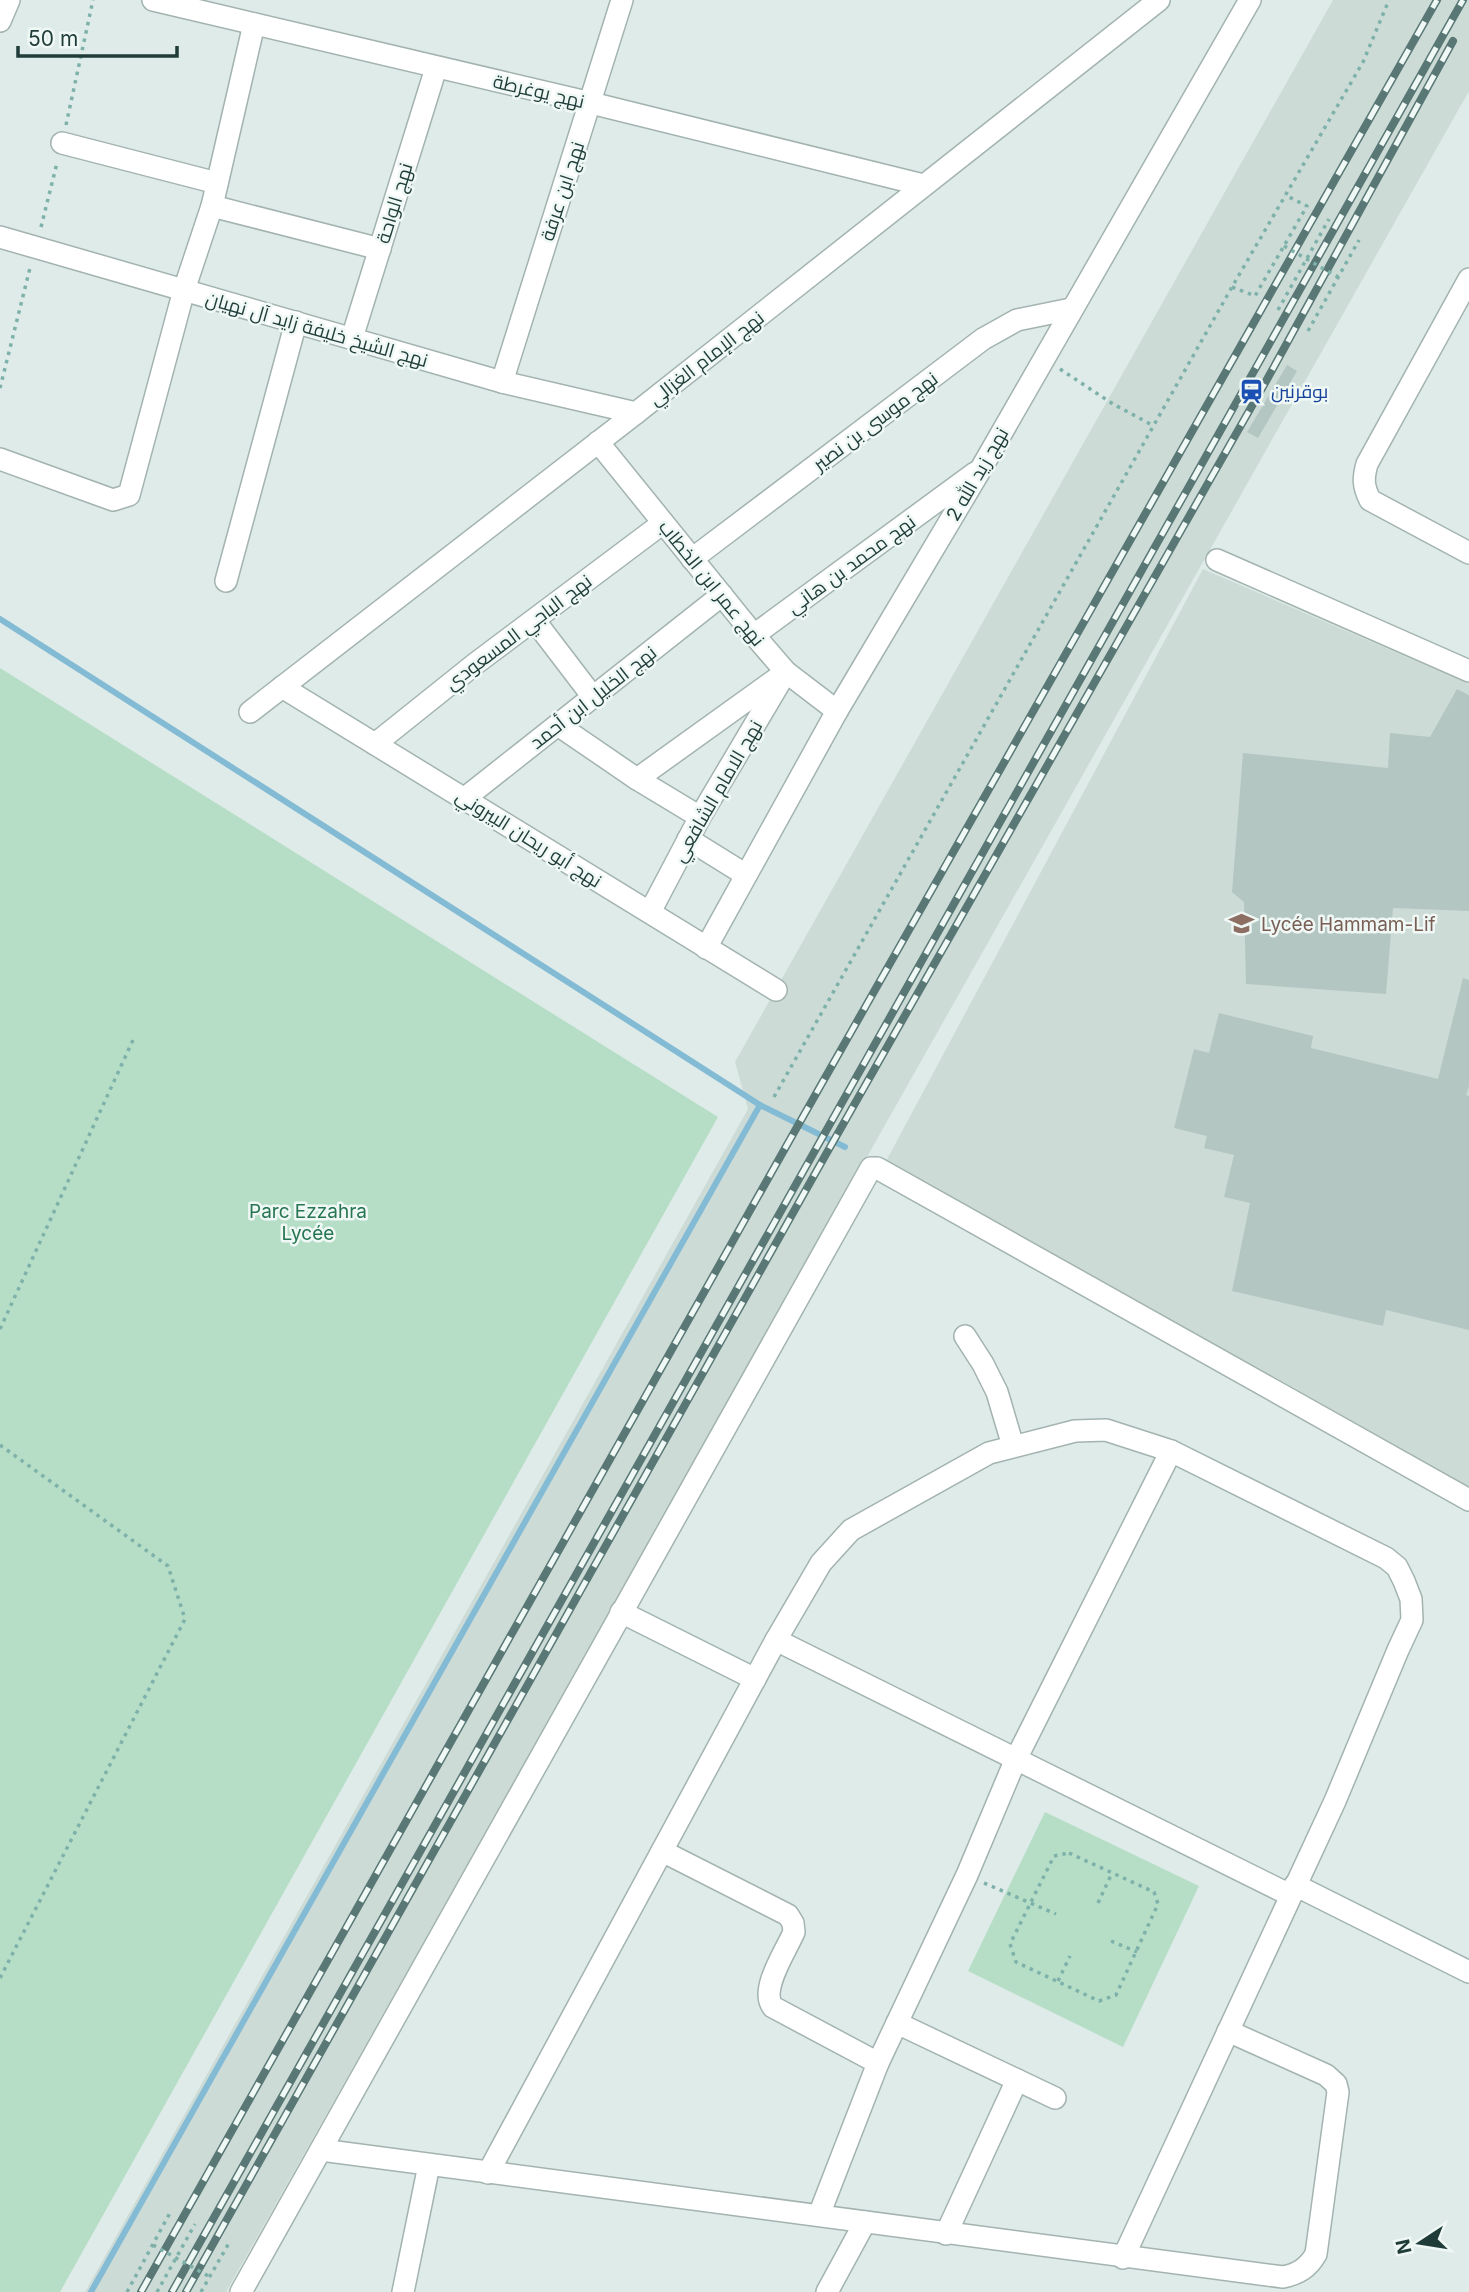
<svg xmlns="http://www.w3.org/2000/svg" width="1469" height="2292" font-family="Inter,Cairo,sans-serif">
<style>
.built{fill:#cddbd7}
.green{fill:#b6dec7}
.lines{fill:none;stroke-linecap:round;stroke-linejoin:round}
.stream{stroke:#83bad4;stroke-width:6}
.building{fill:#b4c6c1}
.minor-casing{stroke:#a2b3b0;stroke-width:24}
.path{stroke:#7db1a9;stroke-width:3.5;stroke-dasharray:3.5 5;stroke-linecap:butt}
.minor{stroke:#fff;stroke-width:21}
.rail-casing{stroke:#597875;stroke-width:8}
.rail{stroke:#eff8f5;stroke-width:5;stroke-dasharray:16;stroke-linecap:butt}
.path-bridge{stroke:#7db1a9;stroke-width:3.5;stroke-dasharray:3.5 5;stroke-linecap:butt}
.labels{text-anchor:middle;stroke-width:5;stroke-linejoin:round;paint-order:stroke}
.street-label{font-size:19px;fill:#1f3c39;stroke:#eff8f5}
.transit-label{font-size:19px;fill:#164399;stroke:#eff8f5;text-anchor:start}
.education-label{font-size:19px;fill:#785e54;stroke:#eff8f5;text-anchor:start}
.park-label{font-size:19px;fill:#277552;stroke:#eff8f5}
</style>
<rect width="100%" height="100%" fill="#dfebe8"/>
<g class="built">
<polygon points="1333,0 1469,0 1469,91 226,2292 85,2292 748,1109 735,1062"/>
<polygon points="1203,569 1469,684 1469,1487 884,1165"/>
</g>
<g class="green">
<polygon points="0,668 718,1117 60,2292 0,2292"/>
<polygon points="1045,1812 1199,1886 1123,2047 968,1971"/>
</g>
<g class="lines">
<g class="stream">
<polyline points="0,619 760,1105 845,1147"/>
<polyline points="91,2292 760,1105"/>
</g>
</g>
<g class="building">
<polygon points="1287,365 1297,371 1258,438 1247,432"/>
<polygon points="1457,689 1469,695 1469,911 1393,908 1386,994 1246,984 1244,902 1232,892 1243,753 1388,768 1390,733 1430,737"/>
<polygon points="1463,978 1469,980 1469,1086 1466,1095 1469,1096 1469,1330 1386,1310 1383,1326 1232,1291 1250,1203 1224,1197 1234,1155 1204,1148 1207,1136 1174,1128 1194,1049 1209,1053 1219,1013 1313,1036 1311,1048 1438,1079"/>
</g>
<g class="lines">
<defs>
<g id="minor">
<polyline points="153,0 591,103 923,185"/>
<polyline points="0,21 9,0"/>
<polyline points="62,143 217,183"/>
<polyline points="212,206 380,249"/>
<polyline points="0,237 502,382 636,413"/>
<path d="M1469 279 1367 464C1363 478 1363 486 1370 500L1469 553"/>
<polyline points="352,338 436,68"/>
<polyline points="502,382 622,0"/>
<polyline points="598,442 754,635 786,672 837,711"/>
<polyline points="0,459 113,500 129,495 184,290 212,206 254,24"/>
<polyline points="692,559 983,339 1017,320 1071,309"/>
<polyline points="1217,560 1469,671"/>
<polyline points="226,581 296,322"/>
<polyline points="535,621 593,697"/>
<polyline points="754,635 975,473"/>
<polyline points="282,687 776,990"/>
<polyline points="250,712 636,413 1159,0"/>
<polyline points="558,725 637,779 700,817"/>
<polyline points="375,744 475,664 663,523"/>
<polyline points="637,779 779,677"/>
<polyline points="465,798 722,595"/>
<polyline points="688,839 746,875"/>
<polyline points="650,912 700,817 786,672"/>
<polyline points="706,948 837,711 982,467 1250,0"/>
<polyline points="965,1336 983,1364 997,1392 1013,1446"/>
<polyline points="621,1612 755,1679"/>
<polyline points="776,1640 1290,1895"/>
<path d="M662 1851 788 1915 793 1923 794 1932C786 1951 759 1990 773 2007L878 2063"/>
<polyline points="1295,1885 1469,1972"/>
<polyline points="897,2023 1055,2098"/>
<path d="M321 2150 1283 2277C1298 2274 1308 2268 1316 2254L1338 2092 1336 2084 1326 2075 1228 2031"/>
<polyline points="488,2173 776,1640 821,1563 851,1530 989,1453 1075,1431 1106,1430 1171,1451 1386,1558 1397,1567 1404,1581 1411,1599 1412,1620 1398,1650 1335,1801 1123,2258"/>
<polyline points="819,2215 878,2063 967,1875 1015,1761 1171,1451"/>
<polyline points="946,2234 1017,2080"/>
<polyline points="241,2292 871,1168 877,1168 1469,1500"/>
<polyline points="403,2292 429,2165"/>
<polyline points="827,2292 865,2222"/>
</g>
</defs>
<use href="#minor" class="minor-casing"/>
<g class="path">
<polyline points="66,125 93,0"/>
<polyline points="41,227 57,163"/>
<polyline points="1232,287 1255,296 1307,206 1285,195"/>
<polyline points="1278,310 1329,219"/>
<polyline points="1308,331 1359,240"/>
<polyline points="1060,369 1113,404 1154,426"/>
<polyline points="0,388 30,268"/>
<polyline points="774,1097 1232,287 1363,62 1389,0"/>
<polyline points="0,1329 133,1040"/>
<polyline points="0,1445 168,1566 185,1619 0,1978"/>
<polygon points="1069,1853 1154,1892 1158,1904 1116,1995 1099,2001 1016,1962 1010,1944 1054,1856"/>
<polyline points="984,1883 1056,1914"/>
<polyline points="1098,1903 1112,1873"/>
<polyline points="1111,1941 1137,1952"/>
<polyline points="1058,1981 1070,1956"/>
<polyline points="127,2292 171,2211"/>
<polyline points="157,2292 195,2224"/>
<polyline points="201,2292 229,2243"/>
</g>
<use href="#minor" class="minor"/>
<defs>
<g id="rail">
<polyline points="141,2292 792,1136 1437,0"/>
<polyline points="172,2292 1463,0"/>
<polyline points="186,2292 825,1156 1265,383 1453,41"/>
</g>
</defs>
<use href="#rail" class="rail-casing"/>
<use href="#rail" class="rail"/>
<g class="path-bridge">
<polyline points="1284,246 1338,277"/>
<polyline points="153,2245 210,2277"/>
</g>
</g>
<defs>
<symbol id="station-bare" viewBox="-9 -9 18 18"><path d="M-3-6H3Q5-6 5-4V2Q5 4 3 4L4.5 6H3L1.5 4h-3L-3 6H-4.5L-3 4Q-5 4-5 2V-4Q-5-6-3-6ZM-3.5-4v3h7v-3ZM-3.5 1v1.5H-2V1ZM2 1v1.5H3.5V1Z" fill="#1a4fb4" stroke="#eff8f5" stroke-width="2.5" paint-order="stroke"/></symbol>
<symbol id="school-bare" viewBox="-9 -9 18 18"><path d="M0-5L7-2L0 1L-7-2ZM-4 1L0 2.5L4 1V4Q0 6-4 4Z" fill="#8d6e63" stroke="#eff8f5" stroke-width="2.5" paint-order="stroke"/></symbol>
</defs>
<g fill-rule="evenodd">
<use href="#station-bare" x="1234" y="374" width="35" height="35"/>
<use href="#school-bare" x="1224" y="906" width="35" height="35"/>
</g>
<g class="labels">
<g class="street-label">
<text transform="translate(539 91) rotate(13)" y="7">نهج يوغرطة</text>
<text transform="translate(562 191) rotate(-72)" y="7">نهج ابن عرفة</text>
<text transform="translate(394 203) rotate(-73)" y="7">نهج الواحة</text>
<text transform="translate(317 329) rotate(16)" y="7">نهج الشيخ خليفة زايد آل نهيان</text>
<text transform="translate(706 358) rotate(-38)" y="7">نهج الإمام الغزالي</text>
<text transform="translate(875 421) rotate(-37)" y="7">نهج موسى بن نصير</text>
<text transform="translate(977 474) rotate(-60)" y="7">نهج زيد الله 2</text>
<text transform="translate(851 564) rotate(-36)" y="7">نهج محمد بن هاني</text>
<text transform="translate(712 583) rotate(51)" y="7">نهج عمر ابن الخطاب</text>
<text transform="translate(518 632) rotate(-37)" y="7">نهج الباجي المسعودي</text>
<text transform="translate(593 697) rotate(-38)" y="7">نهج الخليل ابن أحمد</text>
<text transform="translate(717 791) rotate(-60)" y="7">نهج الامام الشافعي</text>
<text transform="translate(529 838) rotate(32)" y="7">نهج أبو ريحان البيروني</text>
</g>
<g class="transit-label">
<text x="1271" y="398">بوقرنين</text>
</g>
<g class="education-label">
<text x="1261" y="931">Lycée Hammam-Lif</text>
</g>
<g class="park-label">
<text x="308" y="1218">Parc Ezzahra<tspan x="308" dy="22">Lycée</tspan></text>
</g>
</g>
<g transform="translate(1420 2243) rotate(258)" stroke="#eff8f5" stroke-width="5" paint-order="stroke">
<path d="M0-5L12 26L0 18L-12 26Z" fill="#1f3c39"/>
<text y="-10" font-size="19" font-weight="bold" text-anchor="middle" fill="#1f3c39">N</text>
</g>
<path d="M18 46v10h159v-10" fill="none" stroke="#1f3c39" stroke-width="3.5"/>
<text x="28" y="46" font-size="21" fill="#1f3c39" stroke="#eff8f5" stroke-width="5" paint-order="stroke">50 m</text>
</svg>
